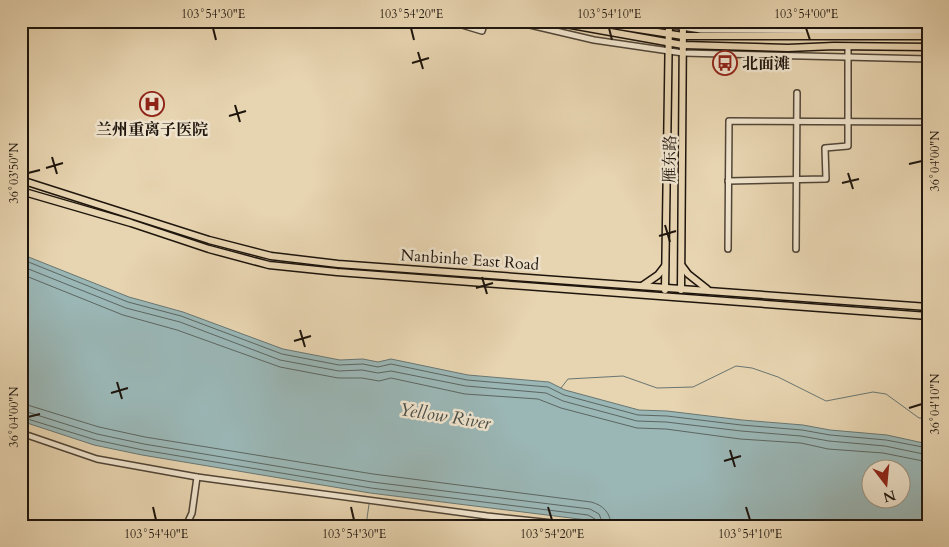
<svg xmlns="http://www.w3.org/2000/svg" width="949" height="547" font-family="Cardo,'Noto Serif SC',serif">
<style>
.water{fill:#9ab6b5;stroke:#687672;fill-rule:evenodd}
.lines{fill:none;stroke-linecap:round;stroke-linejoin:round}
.shore{stroke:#5c6661;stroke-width:1}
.stream{stroke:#687672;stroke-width:1}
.minor-casing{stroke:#504536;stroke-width:8}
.major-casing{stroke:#1e150d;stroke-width:9}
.minor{stroke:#efe3cc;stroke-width:5}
.major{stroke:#e7d4b0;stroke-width:6}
.ticks{fill:none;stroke:#1e150d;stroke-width:2}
.labels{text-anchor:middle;stroke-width:5;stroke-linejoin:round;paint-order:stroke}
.poi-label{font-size:16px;font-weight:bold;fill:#1e150d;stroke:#efe3cc;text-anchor:start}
.street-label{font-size:16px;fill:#1e150d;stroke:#efe3cc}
.water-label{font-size:18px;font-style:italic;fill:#494d48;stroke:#efe3cc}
.neatline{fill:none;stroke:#1e150d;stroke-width:2}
.ticks-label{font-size:12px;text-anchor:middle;fill:#1e150d}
</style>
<rect width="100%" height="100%" fill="#e7d4b0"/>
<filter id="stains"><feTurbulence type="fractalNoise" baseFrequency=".004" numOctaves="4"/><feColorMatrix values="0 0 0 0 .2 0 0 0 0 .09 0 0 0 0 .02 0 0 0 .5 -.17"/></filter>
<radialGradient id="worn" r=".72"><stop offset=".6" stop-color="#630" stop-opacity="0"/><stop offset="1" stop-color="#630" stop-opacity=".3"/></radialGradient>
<path class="water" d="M21 254 129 297 183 312 283 349 340 360 363 359 378 362 391 359 468 375 549 382 565 390 639 410 667 411 742 420 803 425 830 430 887 435 928 444V526H594L587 520 370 493 142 455 94 445 21 421ZM872 470H902V500H872Z"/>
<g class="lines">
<g class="shore">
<polyline points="21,259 128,302 181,316 282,354 339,365 363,364 378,367 391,364 467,380 548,387 564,395 638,415 667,416 741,425 802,430 830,435 886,440 928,448"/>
<polyline points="21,266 126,308 180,322 280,360 339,371 362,370 378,373 391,371 466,386 546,393 563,401 637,421 666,422 741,431 801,436 829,441 885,446 928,455"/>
<polyline points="21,274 123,315 177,330 280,367 338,378 362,378 379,381 391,378 465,394 538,399 561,408 637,428 666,429 740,439 801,443 828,449 883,453 928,462"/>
<path d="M21 403 99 427 145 437 373 474 591 502C603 505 611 513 611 526"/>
<polyline points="21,410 97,434 144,444 372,482 590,509 599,514 604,526"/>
<polyline points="21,417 96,440 143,450 371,488 588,515 595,519 597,526"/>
</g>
<g class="stream">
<polyline points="561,388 568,379 623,376 657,388 693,387 736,366 752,368 778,377 826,401 873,392 886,394 919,418 928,418"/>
<polyline points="366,526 369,504"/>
</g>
<defs>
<g id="minor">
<polyline points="463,21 462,25 482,31 485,21"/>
<polyline points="513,21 594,40 683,53 928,59"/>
<polyline points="643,21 701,30 928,31"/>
<polyline points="728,181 826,179 825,148 848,146 848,46"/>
<polyline points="728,249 729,121 926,122"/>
<polyline points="796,249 797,93"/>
<polyline points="21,433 97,459 197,477 487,516 581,526"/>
<polyline points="186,526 192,513 197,477"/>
</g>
<g id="major">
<polyline points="549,21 683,45 788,48 834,46 928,47"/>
<polyline points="587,21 683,36 928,36"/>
<polyline points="21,180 209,240 271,256 338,264 928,307"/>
<polyline points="21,191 131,223 209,249 269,265 337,272 928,316"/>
<polyline points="682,266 688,274 707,289"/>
<polyline points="642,286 658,275 665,266"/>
<polyline points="665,290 669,21"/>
<polyline points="681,290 683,21"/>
</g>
</defs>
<use href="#minor" class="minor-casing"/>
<use href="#major" class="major-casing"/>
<use href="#minor" class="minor"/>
<use href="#major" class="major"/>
</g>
<path class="ticks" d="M213 28 216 40M411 28 414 40M609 28 612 40M806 28 810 40M418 52 423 69M412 63 429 58M235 105 240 122M229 116 246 111M52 157 57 174M909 164 922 161M46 168 63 163M28 173 40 170M848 173 853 189M842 183 859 179M665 225 670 242M659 236 676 231M482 277 487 294M476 288 493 283M300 330 305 347M294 341 311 336M117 382 122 399M111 393 128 388M909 408 922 404M28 417 40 414M730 450 735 467M724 461 741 456M153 507 156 520M351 507 354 520M548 507 552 520M746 507 750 520"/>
<defs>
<symbol id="bus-ring" viewBox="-11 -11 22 22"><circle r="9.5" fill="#efe3cc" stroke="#8f2418" stroke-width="1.5"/><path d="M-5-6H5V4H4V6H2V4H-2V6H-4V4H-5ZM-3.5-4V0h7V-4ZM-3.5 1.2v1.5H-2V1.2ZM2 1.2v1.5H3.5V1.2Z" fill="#8f2418"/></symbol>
<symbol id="hospital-ring" viewBox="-11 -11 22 22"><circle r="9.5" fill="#efe3cc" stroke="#8f2418" stroke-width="1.5"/><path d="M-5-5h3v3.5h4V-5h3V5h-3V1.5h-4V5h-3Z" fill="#8f2418"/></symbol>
</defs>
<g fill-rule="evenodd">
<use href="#bus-ring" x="711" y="49" width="28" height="28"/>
<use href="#hospital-ring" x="138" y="90" width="28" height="28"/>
</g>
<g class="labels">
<g class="poi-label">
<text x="742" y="69">北面滩</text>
<text x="152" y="135" text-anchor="middle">兰州重离子医院</text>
</g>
<g class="street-label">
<text transform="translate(669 159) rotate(-89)" y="6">雁东路</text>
<text transform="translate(470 259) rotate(4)" y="6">Nanbinhe East Road</text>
</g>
<g class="water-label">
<text transform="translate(445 416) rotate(9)" y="6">Yellow River</text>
</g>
</g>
<rect width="949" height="547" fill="none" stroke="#e7d4b0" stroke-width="55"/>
<g transform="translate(886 484) rotate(164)"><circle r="24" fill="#efe3cc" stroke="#9b9180"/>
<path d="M0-4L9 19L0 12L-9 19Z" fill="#8f2418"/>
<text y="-8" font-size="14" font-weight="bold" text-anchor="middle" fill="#1e150d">N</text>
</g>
<rect x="28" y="28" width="894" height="492" class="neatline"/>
<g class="ticks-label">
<text x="213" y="18">103°54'30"E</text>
<text x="411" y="18">103°54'20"E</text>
<text x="609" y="18">103°54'10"E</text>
<text x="806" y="18">103°54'00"E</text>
<text transform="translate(935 161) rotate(-90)" y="4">36°04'00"N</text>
<text transform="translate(14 173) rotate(-90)" y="4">36°03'50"N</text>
<text transform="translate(935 404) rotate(-90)" y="4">36°04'10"N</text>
<text transform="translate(14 417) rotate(-90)" y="4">36°04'00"N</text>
<text x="156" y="538">103°54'40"E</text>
<text x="354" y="538">103°54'30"E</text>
<text x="552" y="538">103°54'20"E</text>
<text x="750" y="538">103°54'10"E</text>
</g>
<rect width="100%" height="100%" filter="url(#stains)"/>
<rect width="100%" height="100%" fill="url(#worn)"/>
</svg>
